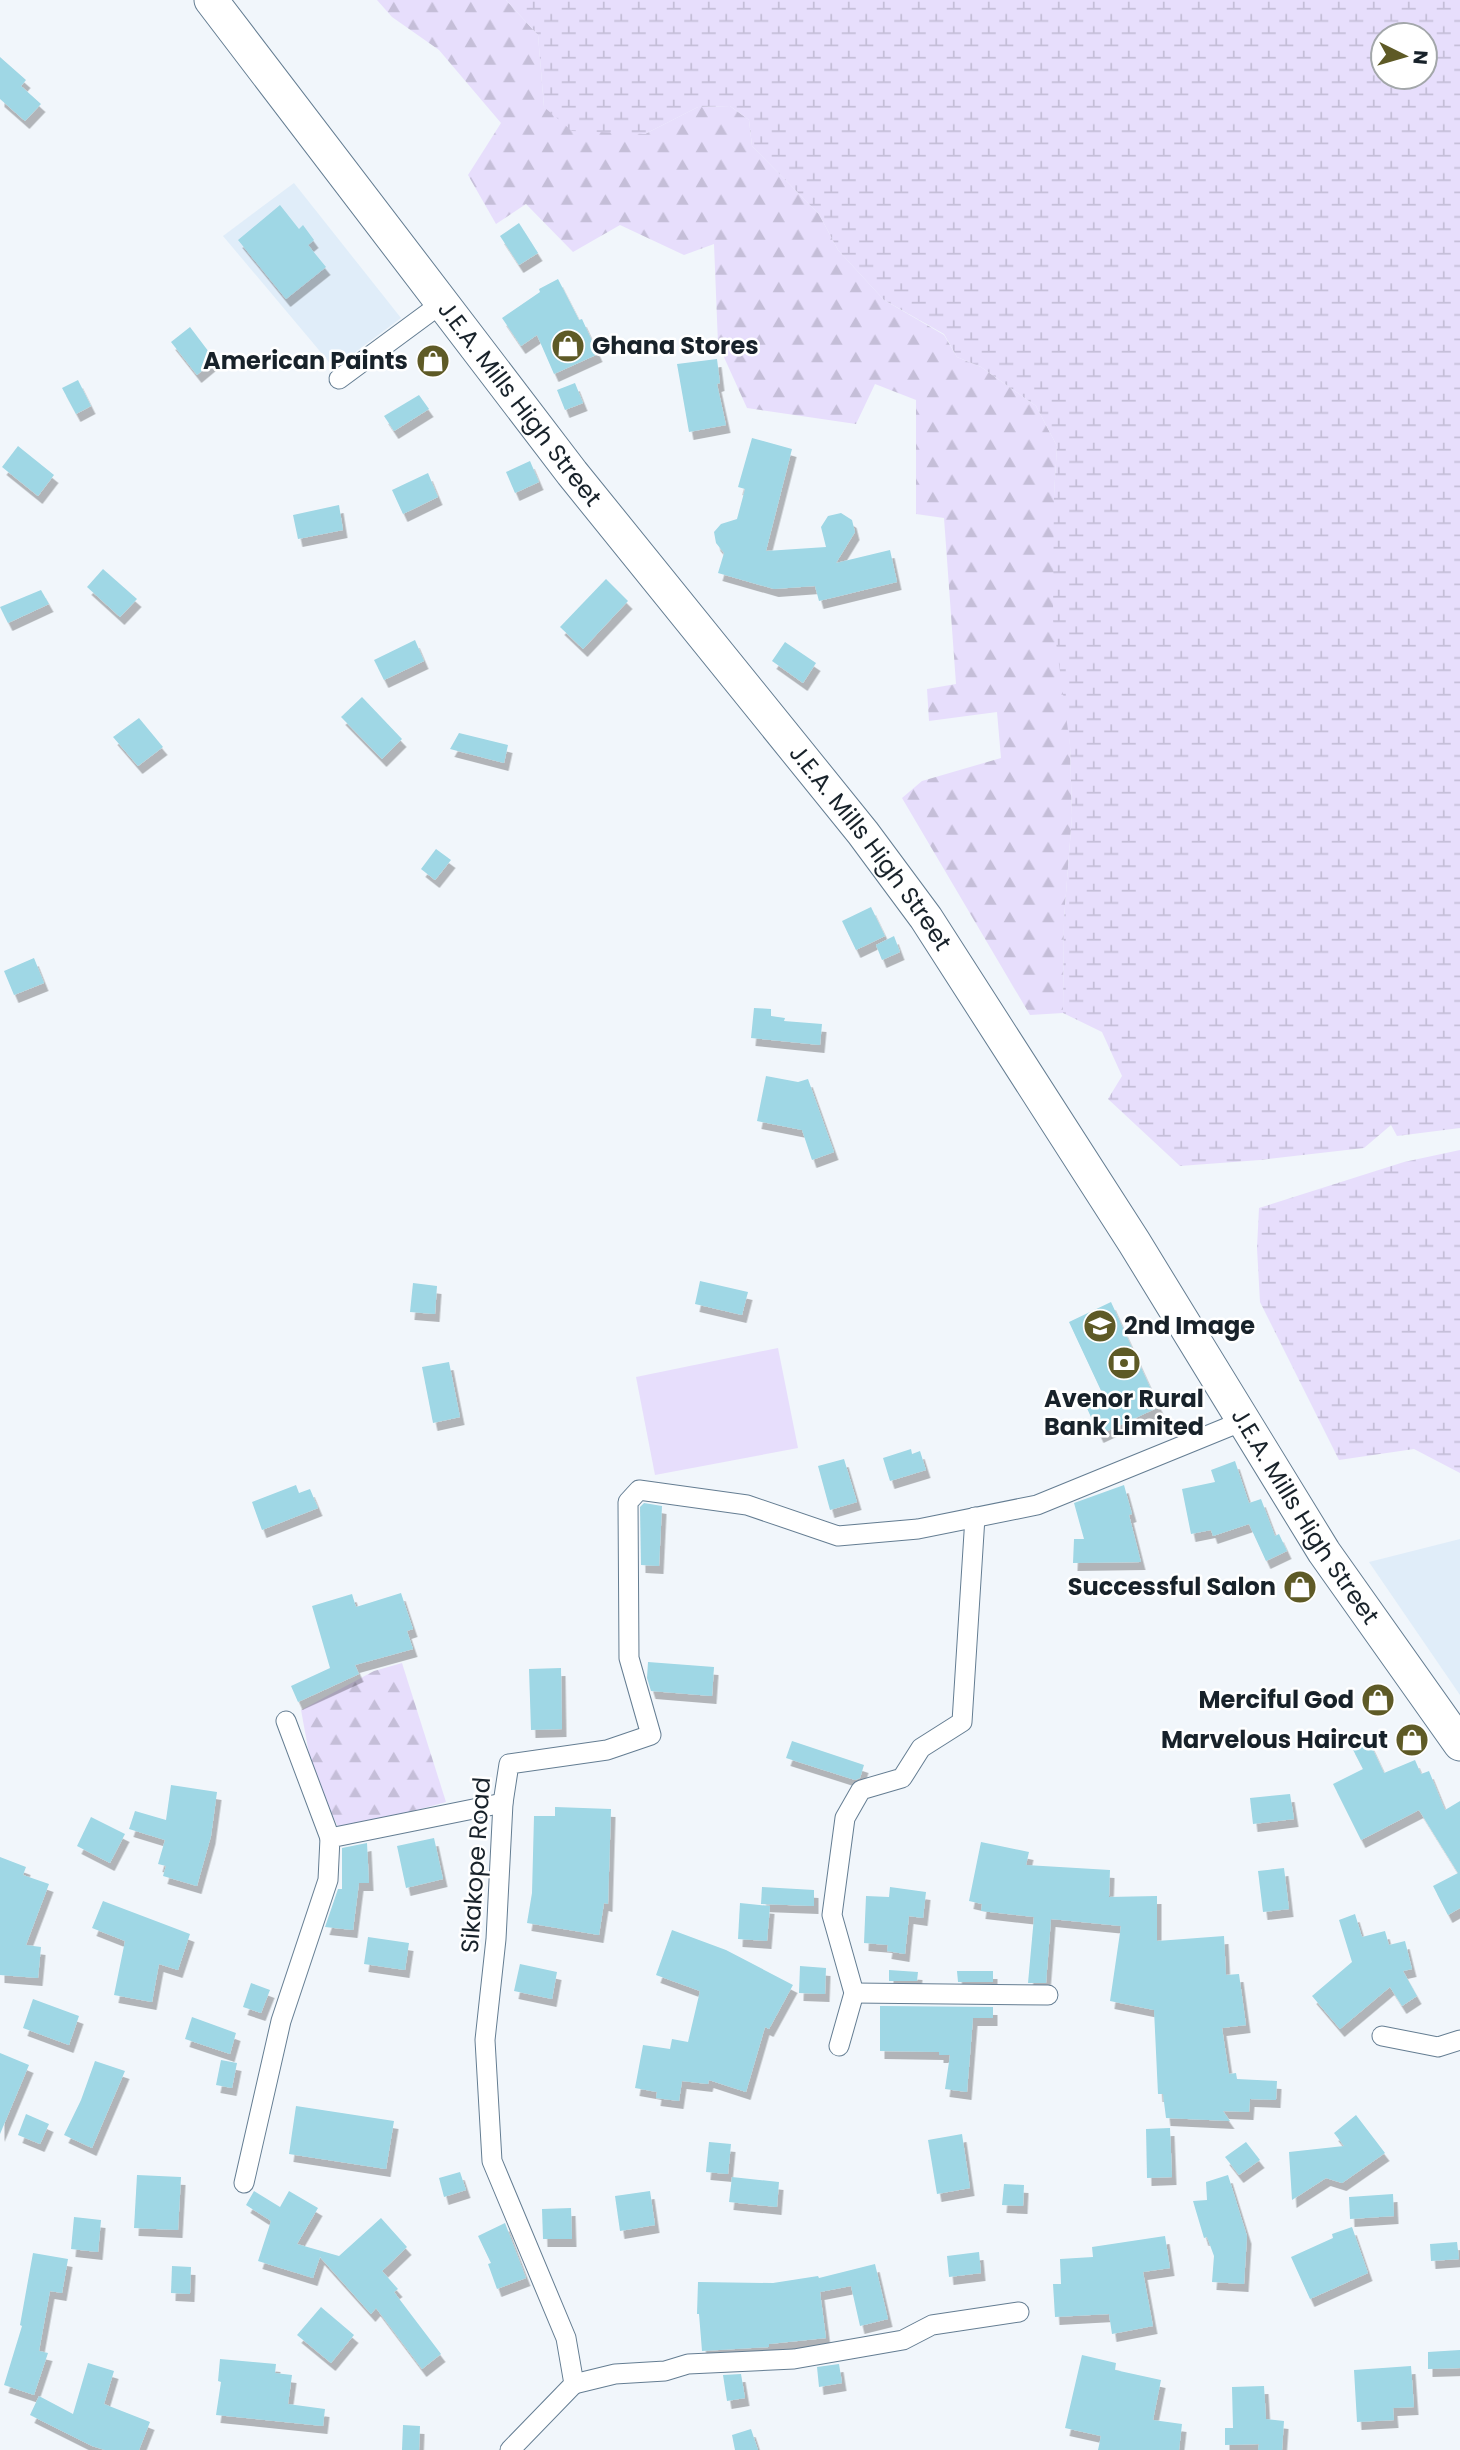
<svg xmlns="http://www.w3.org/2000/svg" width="1460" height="2450" font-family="Poppins,sans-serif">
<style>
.built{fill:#e0edf9}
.forest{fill:url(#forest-firs)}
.wetland{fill:url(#wetland-marsh);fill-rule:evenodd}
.pitch{fill:#e7defc}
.building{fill:#9fd7e5;filter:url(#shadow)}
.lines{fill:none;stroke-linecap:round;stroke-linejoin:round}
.street-casing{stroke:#647d92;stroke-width:21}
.highway-casing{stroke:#647d92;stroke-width:35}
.street{stroke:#fff;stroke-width:19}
.highway{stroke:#fff;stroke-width:33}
.labels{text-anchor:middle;stroke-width:5;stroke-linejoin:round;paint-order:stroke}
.poi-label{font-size:24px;font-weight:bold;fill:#18222a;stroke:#fff;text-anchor:end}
.street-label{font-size:24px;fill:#18222a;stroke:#fff}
</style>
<defs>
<pattern id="forest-firs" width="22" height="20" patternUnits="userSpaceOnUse" patternTransform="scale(1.75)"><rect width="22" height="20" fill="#e7defc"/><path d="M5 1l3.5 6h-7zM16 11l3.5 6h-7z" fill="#c5bed8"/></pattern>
<pattern id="wetland-marsh" width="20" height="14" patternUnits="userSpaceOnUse" patternTransform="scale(1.75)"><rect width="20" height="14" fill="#e7defc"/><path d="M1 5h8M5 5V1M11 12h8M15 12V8" fill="none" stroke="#c5bed8"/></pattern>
<filter id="shadow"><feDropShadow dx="4.5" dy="8" stdDeviation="0" flood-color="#0004"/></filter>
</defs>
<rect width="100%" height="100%" fill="#f1f6fb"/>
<g class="built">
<polygon points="294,183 401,318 334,368 223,236"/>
<polygon points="1460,1539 1460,1695 1369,1562"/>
</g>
<g class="forest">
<polygon points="377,0 506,0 538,35 544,107 645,134 698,107 730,106 749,120 752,146 819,214 838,250 884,300 944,335 957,357 981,367 1036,406 1057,446 1054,496 1070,745 1072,816 1064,919 1063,1013 1030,1015 902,798 922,781 1001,758 997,712 929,721 927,689 956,684 944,518 916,514 916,400 875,384 856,424 747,408 718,344 714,244 684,255 620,225 573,252 526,204 496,224 468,175 501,123 439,50 392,17"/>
<polygon points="402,1663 446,1802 340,1831 313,1775 301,1710 374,1671"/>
</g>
<g class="wetland">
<path d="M506 0H1460V1128L1397 1136 1391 1125 1364 1148 1260 1160 1180 1166 1108 1099 1122 1076 1102 1032 1063 1013 1064 919 1072 816 1070 745 1053 620 1054 496 1057 446 1036 406 981 367 957 357 944 334 884 300 838 250 819 214 752 146 749 120 730 106 698 107 645 134 572 131 544 107 538 35ZM1425 35V77H1383V35Z"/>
<polygon points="1460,1150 1460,1473 1414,1449 1339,1460 1260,1302 1257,1248 1259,1208 1404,1162"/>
</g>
<polygon class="pitch" points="778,1348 798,1448 655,1475 636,1377"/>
<g class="building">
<polygon points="0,57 26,80 21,86 41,104 25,121 0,99"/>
<polygon points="280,205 299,229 303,225 314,240 308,245 326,267 286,299 238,240"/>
<polygon points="519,223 538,253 519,265 500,236"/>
<polygon points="558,279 579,320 582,319 598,354 554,374 537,335 521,346 502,318 540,292 539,289"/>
<polygon points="190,327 215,360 197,375 171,342"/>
<polygon points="717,359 720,383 717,384 726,425 689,432 677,364"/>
<polygon points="78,380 91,406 76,414 62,388"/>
<polygon points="575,383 583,403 565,410 557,390"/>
<polygon points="419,395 429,409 394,431 384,416"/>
<polygon points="752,438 792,449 766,551 826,547 821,527 828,516 841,513 852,520 855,532 836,563 890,550 897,582 819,601 815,586 774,589 718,573 724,553 716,543 714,532 721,524 737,519 745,489 738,487"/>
<polygon points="18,446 54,475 38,496 2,467"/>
<polygon points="530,461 539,482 515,493 506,472"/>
<polygon points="428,473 438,497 403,514 392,490"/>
<polygon points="339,505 343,530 298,539 293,515"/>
<polygon points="103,569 137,599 120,617 87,587"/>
<polygon points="606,579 628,601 583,649 560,627"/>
<polygon points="41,590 49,604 8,623 0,607"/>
<polygon points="415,640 424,661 384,680 374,660"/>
<polygon points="785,642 816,663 803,683 772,661"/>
<polygon points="362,697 402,739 382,759 341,717"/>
<polygon points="139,718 163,747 138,766 113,737"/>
<polygon points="459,733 508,745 504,763 450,749"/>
<polygon points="436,849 451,860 435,880 421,869"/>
<polygon points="871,907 885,936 856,950 842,921"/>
<polygon points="894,936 900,952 882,960 876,945"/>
<polygon points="34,958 44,983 14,995 4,971"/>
<polygon points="754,1008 771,1009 771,1016 785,1018 784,1021 822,1024 820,1045 751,1038"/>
<polygon points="766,1076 798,1082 808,1079 834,1152 812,1160 802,1130 757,1121"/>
<polygon points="700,1281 748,1292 742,1315 695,1304"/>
<polygon points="413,1283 437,1286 435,1314 410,1312"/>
<polygon points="1111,1302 1159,1407 1099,1435 1086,1406 1104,1397 1069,1322"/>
<polygon points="449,1362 460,1417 433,1423 422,1367"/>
<polygon points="911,1449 912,1454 920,1451 926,1470 890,1481 883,1458"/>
<polygon points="844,1459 857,1502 830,1510 818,1466"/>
<polygon points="1235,1461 1249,1503 1261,1499 1275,1536 1279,1534 1287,1551 1266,1561 1249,1524 1213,1536 1211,1530 1191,1534 1182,1489 1215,1482 1211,1470"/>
<polygon points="296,1485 299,1493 310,1489 318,1508 262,1530 252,1502"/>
<polygon points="1124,1485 1132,1514 1129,1515 1141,1562 1073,1563 1074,1539 1084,1539 1074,1503"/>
<polygon points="644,1503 662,1506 659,1566 641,1565 640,1507"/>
<polygon points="401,1593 413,1629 407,1631 413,1649 355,1665 359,1674 298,1702 291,1686 330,1668 312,1606 352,1594 356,1607"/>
<polygon points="648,1662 714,1667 712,1696 651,1691 647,1678"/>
<polygon points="561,1668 562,1729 531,1730 529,1669"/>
<polygon points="1367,1737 1384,1773 1415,1760 1421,1774 1429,1771 1445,1810 1460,1801 1460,1908 1448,1915 1433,1886 1458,1873 1419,1810 1361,1840 1333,1784 1363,1769 1351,1746"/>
<polygon points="792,1741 864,1765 860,1778 855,1780 786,1758"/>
<polygon points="171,1785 217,1792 211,1836 197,1886 163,1876 166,1866 158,1864 165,1840 129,1829 135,1811 166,1820"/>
<polygon points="1290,1794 1294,1819 1253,1824 1250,1798"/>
<polygon points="555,1807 611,1809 608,1904 604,1903 599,1935 527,1923 532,1893 534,1816 555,1816"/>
<polygon points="91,1817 125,1834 110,1863 77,1846"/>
<polygon points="434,1838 443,1879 406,1888 397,1846"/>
<polygon points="981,1842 1029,1852 1026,1865 1110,1870 1109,1897 1157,1896 1157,1941 1224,1936 1226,1975 1239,1974 1246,2025 1222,2028 1229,2074 1236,2073 1237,2079 1277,2081 1276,2100 1250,2099 1249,2112 1223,2111 1230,2121 1166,2118 1163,2094 1158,2094 1154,2010 1110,2001 1121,1926 1051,1919 1046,1983 1028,1983 1034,1917 981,1911 982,1904 969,1901"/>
<polygon points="367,1843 369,1883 359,1883 353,1930 325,1927 338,1889 342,1889 342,1848"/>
<polygon points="0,1857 26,1867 23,1875 49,1884 26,1945 41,1947 38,1978 0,1975"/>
<polygon points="1284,1868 1289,1909 1263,1912 1258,1871"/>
<polygon points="762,1887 814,1890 814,1906 761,1904"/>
<polygon points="890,1887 926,1892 923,1918 909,1916 905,1954 887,1951 888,1945 864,1943 866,1896 889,1897"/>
<polygon points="103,1901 190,1934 178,1970 159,1964 152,2002 114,1995 125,1941 92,1928"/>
<polygon points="740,1903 770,1906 767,1941 738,1939"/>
<polygon points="1355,1914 1362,1937 1385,1931 1389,1945 1405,1941 1412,1969 1403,1971 1417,1996 1402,2006 1390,1987 1340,2029 1312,1996 1352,1962 1339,1920"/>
<polygon points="672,1930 726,1950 793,1985 769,2029 765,2027 746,2092 709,2080 708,2084 682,2081 679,2101 656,2098 657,2092 635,2088 643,2045 670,2049 672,2039 688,2042 700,1991 656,1975"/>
<polygon points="368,1937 409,1943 405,1970 364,1964"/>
<polygon points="520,1964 557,1972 552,1999 514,1991"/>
<polygon points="800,1966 826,1968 825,1994 799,1993"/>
<polygon points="889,1970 918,1972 917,1981 889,1981"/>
<polygon points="957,1971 993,1971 993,1982 958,1982"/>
<polygon points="251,1983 270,1990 261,2013 243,2007"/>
<polygon points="33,1999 79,2016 69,2045 23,2028"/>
<polygon points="880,2006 993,2007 993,2018 973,2018 967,2092 945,2089 950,2055 939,2055 939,2052 880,2051"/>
<polygon points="192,2017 236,2033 230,2054 185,2039"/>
<polygon points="0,2053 29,2065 0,2134"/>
<polygon points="221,2060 237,2063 232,2088 216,2085"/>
<polygon points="95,2061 125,2071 92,2148 64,2135 81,2100"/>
<polygon points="296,2106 394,2121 386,2169 289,2154"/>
<polygon points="26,2114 49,2124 40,2144 18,2135"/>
<polygon points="1356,2115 1385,2153 1342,2183 1326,2178 1292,2200 1289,2152 1344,2146 1334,2133"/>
<polygon points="1170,2128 1172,2177 1147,2178 1146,2129"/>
<polygon points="962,2134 970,2188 937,2194 928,2140"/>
<polygon points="709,2142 731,2144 728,2174 706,2172"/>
<polygon points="1246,2142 1260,2160 1239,2175 1225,2157"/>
<polygon points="460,2172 466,2190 444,2197 439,2178"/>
<polygon points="137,2175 181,2177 178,2230 134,2228"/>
<polygon points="1228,2175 1247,2236 1244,2284 1212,2282 1214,2256 1207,2237 1204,2238 1193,2201 1207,2200 1206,2182"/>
<polygon points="732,2177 779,2182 777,2207 729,2202"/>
<polygon points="1004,2184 1024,2185 1023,2206 1002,2205"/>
<polygon points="254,2191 280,2207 289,2191 318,2208 297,2244 339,2256 381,2218 407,2247 382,2271 398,2289 394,2292 441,2354 422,2369 376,2308 371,2314 320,2257 313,2278 258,2261 271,2221 246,2205"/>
<polygon points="650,2191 655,2225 620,2231 615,2196"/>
<polygon points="1393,2194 1394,2216 1350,2219 1349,2197"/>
<polygon points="571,2208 572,2239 543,2239 542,2209"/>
<polygon points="74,2217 101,2220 98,2252 71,2249"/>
<polygon points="505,2223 526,2278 497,2289 488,2264 491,2263 478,2236"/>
<polygon points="1352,2227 1368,2273 1310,2299 1291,2257 1333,2238 1332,2234"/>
<polygon points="1165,2236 1170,2268 1143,2272 1153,2326 1112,2334 1109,2314 1055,2317 1053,2284 1061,2284 1060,2259 1093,2257 1092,2247"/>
<polygon points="1457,2242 1459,2259 1431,2261 1430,2244"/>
<polygon points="979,2252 981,2273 949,2277 947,2256"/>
<polygon points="33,2253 68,2259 62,2293 50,2291 39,2351 48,2353 34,2395 4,2385 22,2326 20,2325"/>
<polygon points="875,2264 888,2319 860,2326 851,2286 820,2292 826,2338 769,2344 769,2347 702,2351 699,2314 697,2314 698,2282 773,2283 818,2276 819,2278"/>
<polygon points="172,2266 191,2267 190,2294 171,2293"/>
<polygon points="321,2307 354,2335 331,2363 297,2335"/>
<polygon points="1460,2350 1460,2368 1428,2369 1428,2352"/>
<polygon points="1082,2355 1116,2363 1115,2370 1161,2380 1153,2420 1182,2424 1179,2450 1098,2450 1101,2436 1065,2428"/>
<polygon points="220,2359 276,2364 275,2373 292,2375 288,2404 325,2409 323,2426 216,2415 221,2382 218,2381"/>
<polygon points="88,2363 114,2371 104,2404 150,2422 139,2450 105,2450 92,2446 30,2415 39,2396 73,2414"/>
<polygon points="839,2364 842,2383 819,2387 817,2367"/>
<polygon points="1411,2366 1414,2407 1393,2408 1394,2420 1357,2422 1354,2370"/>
<polygon points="741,2374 745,2398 727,2401 723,2375"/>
<polygon points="1264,2386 1266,2419 1284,2421 1282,2450 1258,2450 1259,2444 1225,2445 1225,2428 1233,2428 1232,2387"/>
<polygon points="403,2425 420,2426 419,2450 402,2450"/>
<polygon points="751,2429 758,2450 735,2450 732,2435"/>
</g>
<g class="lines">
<defs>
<g id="street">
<polyline points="339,379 442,303"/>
<polyline points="286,1721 330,1838"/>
<polyline points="854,1993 1048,1995"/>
<polyline points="1382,2036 1438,2047 1460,2040"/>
<polyline points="839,2046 854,1993 832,1915 845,1818 861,1790 902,1778 921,1748 962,1722 975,1517"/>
<polyline points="244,2183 281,2021 328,1880 330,1838 503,1803"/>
<polyline points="574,2384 615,2374 665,2371 688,2364 794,2359 903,2340 932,2325 1019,2312"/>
<polyline points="510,2450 574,2384 566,2338 492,2161 485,2040 496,1939 503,1803 509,1764 607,1750 651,1735 629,1658 628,1502 639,1490 747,1505 838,1536 918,1529 1037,1505 1243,1421"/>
</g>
<g id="highway">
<path id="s1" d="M211 0 572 473 863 833 926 918 1134 1242 1324 1552 1460 1744"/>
</g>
</defs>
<use href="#street" class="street-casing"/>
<use href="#highway" class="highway-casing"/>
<use href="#street" class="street"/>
<use href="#highway" class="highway"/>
</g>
<defs>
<symbol id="shop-disc" viewBox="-11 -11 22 22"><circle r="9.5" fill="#5e5a26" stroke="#fff"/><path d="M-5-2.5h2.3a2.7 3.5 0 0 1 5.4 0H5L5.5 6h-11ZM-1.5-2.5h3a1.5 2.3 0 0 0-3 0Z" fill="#fff"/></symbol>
<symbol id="school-disc" viewBox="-11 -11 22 22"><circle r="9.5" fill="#5e5a26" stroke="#fff"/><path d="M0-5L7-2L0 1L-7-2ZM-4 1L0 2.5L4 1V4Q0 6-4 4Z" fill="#fff"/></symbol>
<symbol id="bank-disc" viewBox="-11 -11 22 22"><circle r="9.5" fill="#5e5a26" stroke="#fff"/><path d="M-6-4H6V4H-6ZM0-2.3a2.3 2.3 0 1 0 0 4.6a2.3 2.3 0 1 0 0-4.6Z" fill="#fff"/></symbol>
</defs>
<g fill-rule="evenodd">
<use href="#shop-disc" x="549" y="327" width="38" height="38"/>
<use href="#shop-disc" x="414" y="342" width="38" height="38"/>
<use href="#school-disc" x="1081" y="1307" width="38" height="38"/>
<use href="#bank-disc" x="1105" y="1344" width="38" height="38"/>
<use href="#shop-disc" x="1281" y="1568" width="38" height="38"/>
<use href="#shop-disc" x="1359" y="1681" width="38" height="38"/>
<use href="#shop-disc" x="1393" y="1721" width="38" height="38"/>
</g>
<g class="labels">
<g class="poi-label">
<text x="592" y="354" text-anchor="start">Ghana Stores</text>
<text x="408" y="369">American Paints</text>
<text x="1124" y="1334" text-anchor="start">2nd Image</text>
<text x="1124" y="1407" text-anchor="middle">Avenor Rural<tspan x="1124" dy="28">Bank Limited</tspan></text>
<text x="1276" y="1595">Successful Salon</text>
<text x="1354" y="1708">Merciful God</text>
<text x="1388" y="1748">Marvelous Haircut</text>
</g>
<g class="street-label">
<text dy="8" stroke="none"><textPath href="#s1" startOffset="508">J.E.A. Mills High Street</textPath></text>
<text dy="8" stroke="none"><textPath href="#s1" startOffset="1074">J.E.A. Mills High Street</textPath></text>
<text dy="8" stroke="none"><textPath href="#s1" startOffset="1872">J.E.A. Mills High Street</textPath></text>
<text transform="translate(476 1865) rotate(-86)" y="8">Sikakope Road</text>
</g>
</g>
<g transform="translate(1404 56) rotate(95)"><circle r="33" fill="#ffffff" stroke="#a3a7aa" stroke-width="2"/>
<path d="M0-5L12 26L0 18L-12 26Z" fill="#5e5a26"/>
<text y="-10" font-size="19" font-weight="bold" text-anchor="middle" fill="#18222a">N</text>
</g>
</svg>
